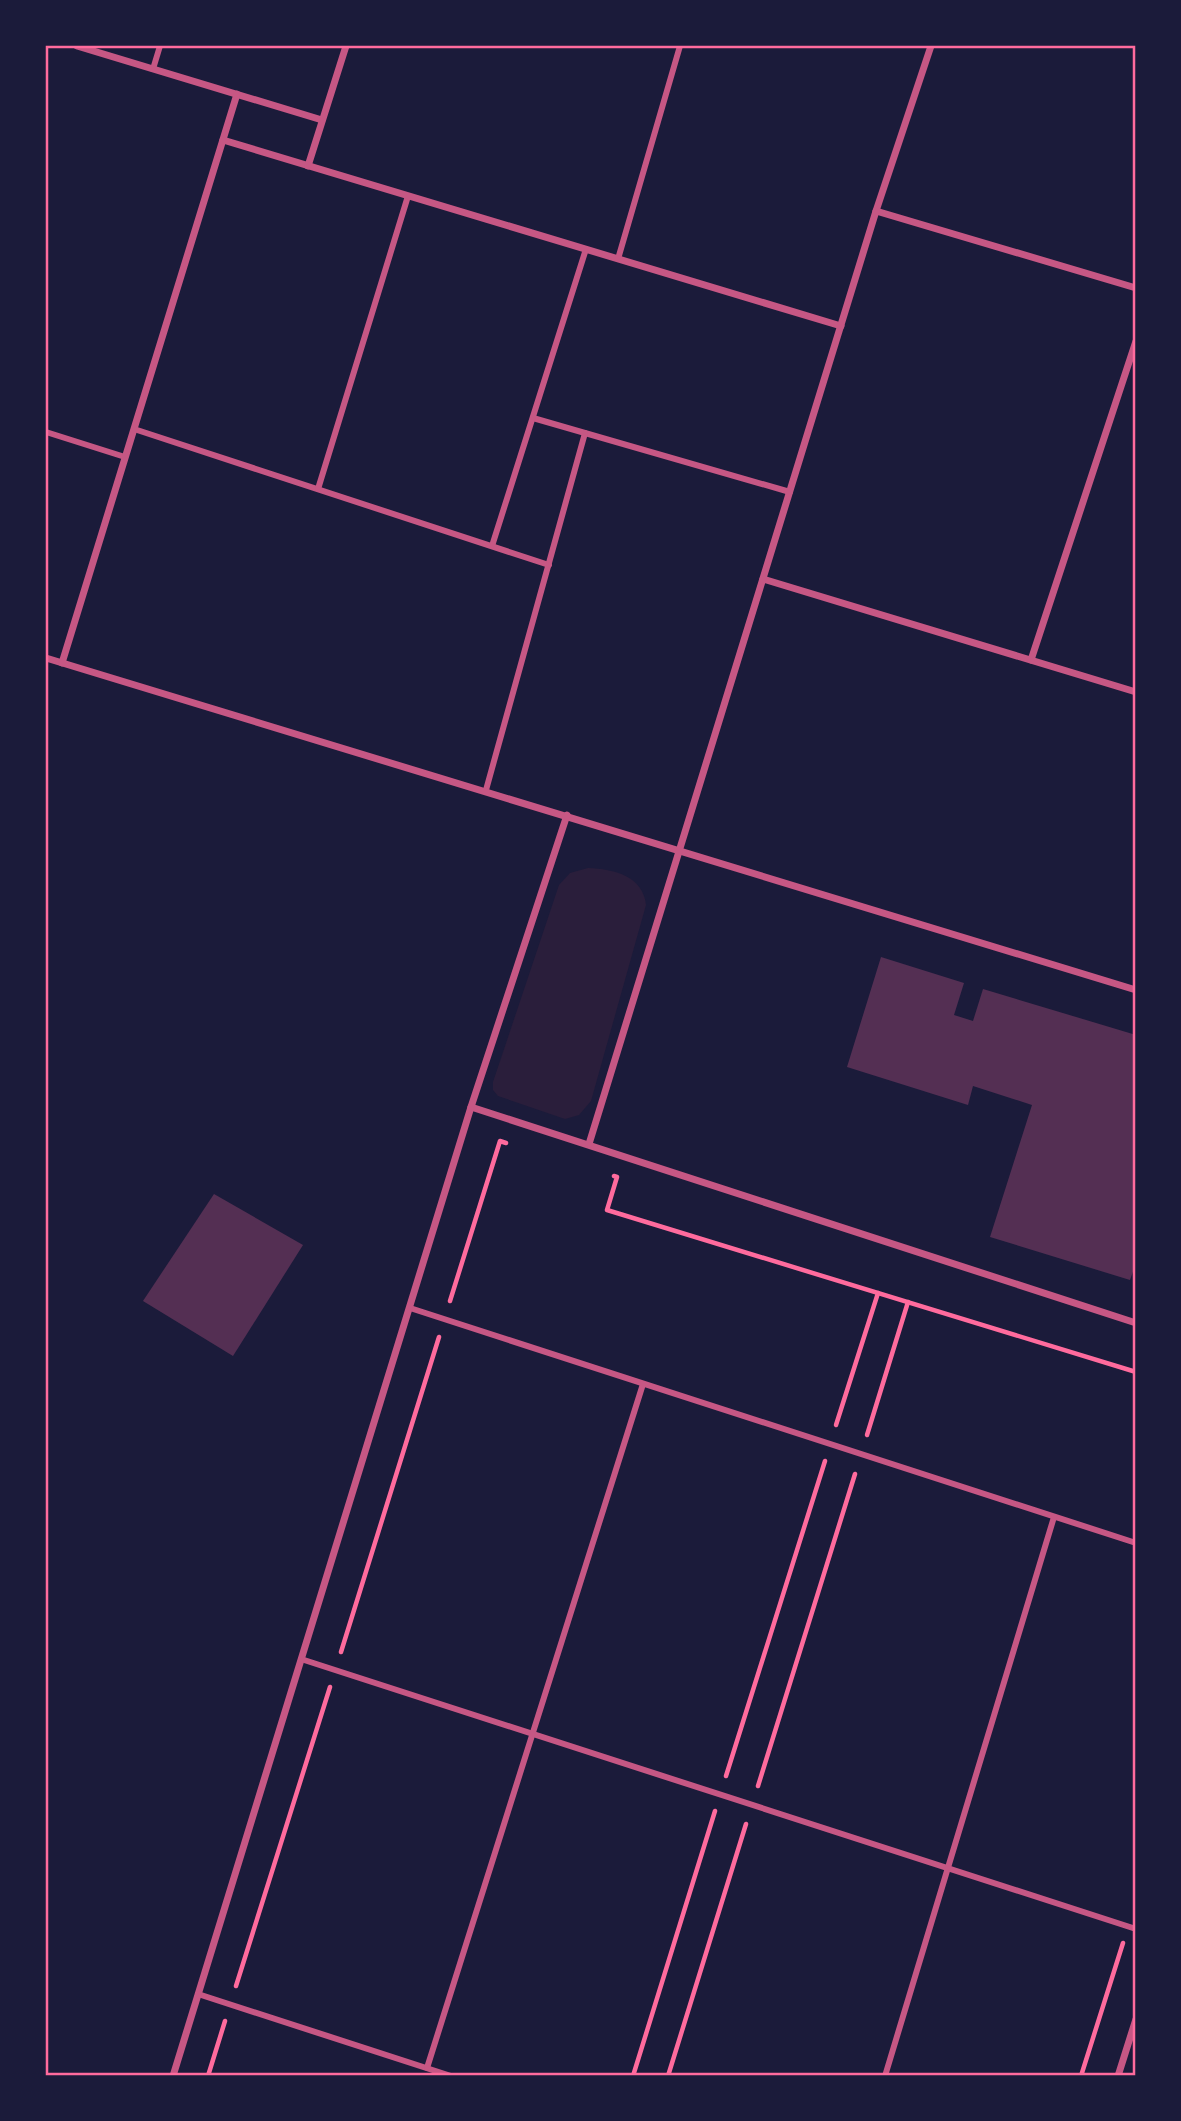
<svg xmlns="http://www.w3.org/2000/svg" width="1181" height="2121" font-family="'PT Serif',serif">
<style>
.green{fill:#2a1e3b}
.building{fill:#542f53}
.lines{fill:none;stroke-linecap:round;stroke-linejoin:round}
.path{stroke:#ff6b9d;stroke-width:4.5}
.pedestrian{stroke:#c65784;stroke-width:6}
.minor{stroke:#c65784;stroke-width:7}
.neatline{fill:none;stroke:#ff6b9d;stroke-width:2.5}
</style>
<rect width="100%" height="100%" fill="#1b1b3a"/>
<path class="green" d="M588 868C614 869 643 876 646 905L591 1101 579 1115 565 1119 498 1096 493 1090V1082L559 885 570 873Z"/>
<g class="building">
<polygon points="881,957 964,983 954,1015 973,1021 983,989 1136,1035 1136,1263 1130,1280 990,1237 1032,1105 973,1086 968,1105 847,1067"/>
<polygon points="214,1194 303,1245 233,1356 143,1301"/>
</g>
<g class="lines">
<g class="path">
<polyline points="614,1176 617,1177 607,1210 1136,1372"/>
<polyline points="450,1301 500,1141 506,1143"/>
<polyline points="836,1425 878,1293"/>
<polyline points="867,1435 908,1302"/>
<polyline points="341,1652 439,1337"/>
<polyline points="726,1776 825,1461"/>
<polyline points="758,1786 855,1474"/>
<polyline points="236,1986 330,1687"/>
<polyline points="208,2076 225,2021"/>
<polyline points="633,2076 715,1811"/>
<polyline points="668,2076 746,1824"/>
<polyline points="1081,2076 1123,1943"/>
</g>
<g class="pedestrian">
<polyline points="153,69 160,46"/>
<polyline points="618,259 680,46"/>
<polyline points="533,418 790,492"/>
<polyline points="134,429 549,565"/>
<polyline points="46,432 125,457"/>
<polyline points="318,489 408,196"/>
<polyline points="492,546 586,249"/>
<polyline points="486,790 585,433"/>
<polyline points="410,1308 1136,1543"/>
<polyline points="301,1659 1136,1929"/>
<polyline points="198,1994 451,2076"/>
<polyline points="427,2068 643,1384"/>
<polyline points="885,2076 1054,1517"/>
</g>
<g class="minor">
<polyline points="77,46 322,120"/>
<polyline points="223,140 841,326"/>
<polyline points="308,166 346,46"/>
<polyline points="876,211 1136,288"/>
<polyline points="763,579 1136,692"/>
<polyline points="46,658 1136,990"/>
<polyline points="1031,660 1136,341"/>
<polyline points="62,663 237,94"/>
<polyline points="471,1107 1136,1323"/>
<polyline points="589,1144 876,211 931,46"/>
<polyline points="173,2076 471,1107 567,815"/>
<polyline points="1118,2076 1136,2019"/>
</g>
</g>
<rect width="1181" height="2121" fill="none" stroke="#1b1b3a" stroke-width="94"/>
<rect x="47" y="47" width="1087" height="2027" class="neatline"/>
</svg>
